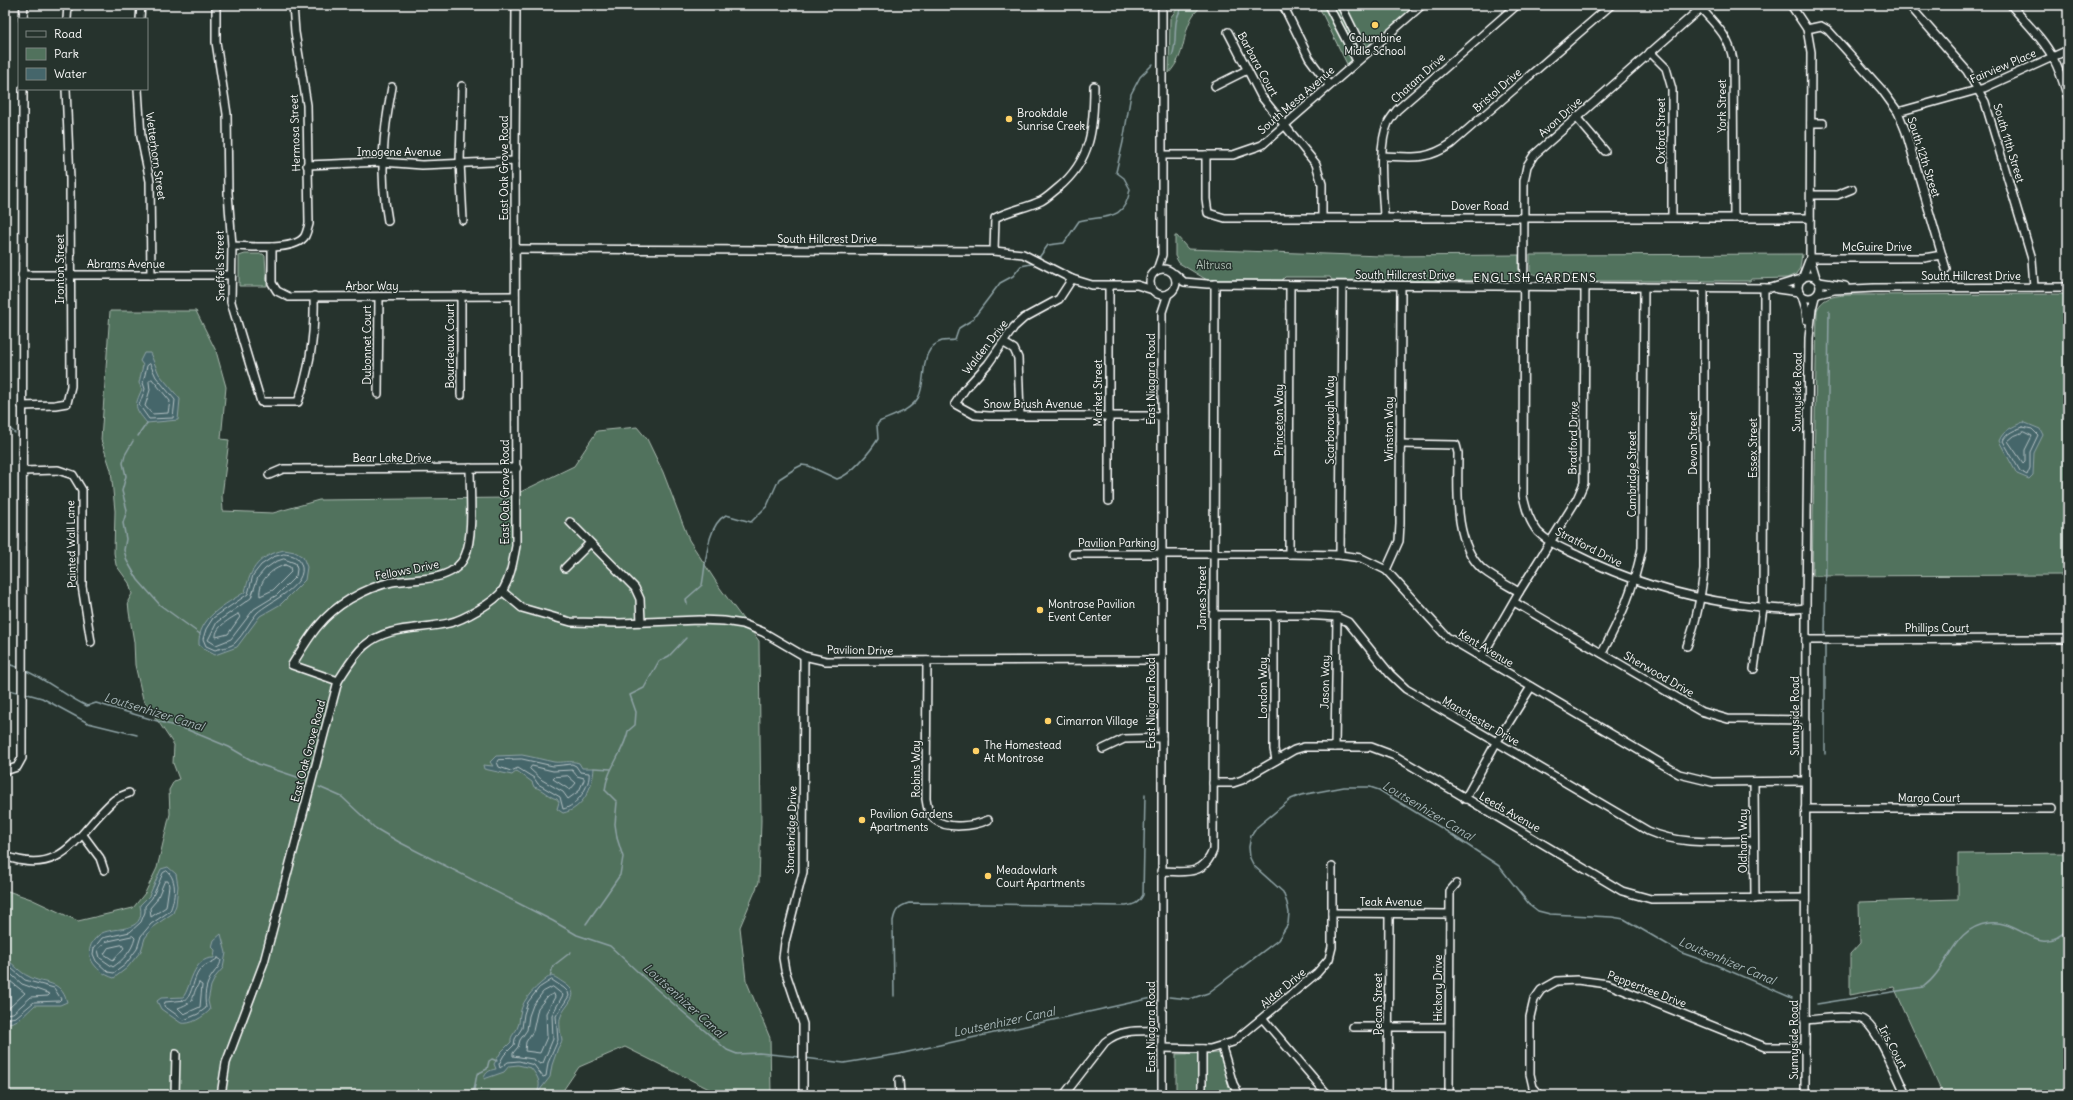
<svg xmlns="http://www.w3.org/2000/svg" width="2073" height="1100" font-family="Delius,sans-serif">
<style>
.green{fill:#51725d;stroke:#a8b8ae}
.water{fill:#45666b;stroke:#8fa3a6}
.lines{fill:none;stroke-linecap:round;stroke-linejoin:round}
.shore{stroke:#b5c2c4;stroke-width:1}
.stream{stroke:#8fa3a6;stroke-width:1.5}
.minor-casing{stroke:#fff;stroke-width:10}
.minor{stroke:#26332d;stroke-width:7}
.poi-dot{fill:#ffd166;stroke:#26332d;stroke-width:1.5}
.labels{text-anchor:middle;stroke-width:3;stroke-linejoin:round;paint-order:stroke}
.poi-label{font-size:11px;fill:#fff;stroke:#26332d;text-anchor:start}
.street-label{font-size:11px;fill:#fff;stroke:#26332d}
.park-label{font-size:11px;fill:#b1c0b6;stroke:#26332d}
.neighbourhood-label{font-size:12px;letter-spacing:1px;fill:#fff;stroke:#26332d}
.water-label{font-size:12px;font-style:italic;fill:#abbabc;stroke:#26332d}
</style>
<rect width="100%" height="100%" fill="#26332d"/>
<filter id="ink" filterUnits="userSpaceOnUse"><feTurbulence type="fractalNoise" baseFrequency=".025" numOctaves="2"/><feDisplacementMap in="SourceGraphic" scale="8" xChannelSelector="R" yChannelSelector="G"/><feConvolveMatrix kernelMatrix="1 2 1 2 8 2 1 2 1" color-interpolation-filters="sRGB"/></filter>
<g filter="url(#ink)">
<g class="green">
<path d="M1180 5H1202C1199 9 1194 13 1192 17 1181 38 1187 52 1169 73L1170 18Z"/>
<polygon points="1318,5 1416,5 1347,64"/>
<polygon points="1175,236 1177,236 1188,249 1381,256 1519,255 1519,276 1515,281 1332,280 1330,277 1285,277 1282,280 1207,280 1179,263 1175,256"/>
<polygon points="245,254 263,254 265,256 267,286 239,286 239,256"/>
<polygon points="1802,254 1800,268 1796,274 1787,278 1751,279 1750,281 1594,281 1591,276 1541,276 1530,273 1530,255"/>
<path d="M2068 294V575L1812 576 1817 310C1823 297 1834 296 1846 295Z"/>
<polygon points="110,311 196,311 216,351 226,387 221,439 229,440 222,496 223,511 273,513 319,500 508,498 574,466 597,431 637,427 647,439 663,472 689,540 720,588 759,641 761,821 759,882 740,927 746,980 770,1038 771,1095 721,1095 625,1047 579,1067 560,1095 5,1095 5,890 31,899 78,921 133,908 145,893 157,868 170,814 169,790 174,781 179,779 173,763 174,745 143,699 135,665 134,642 129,612 128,601 132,594 129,583 116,565 114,553 115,511 111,470 101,440"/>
<polygon points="2068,853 2068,1095 1943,1095 1894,987 1850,995 1850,954 1860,943 1859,902 1958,899 1958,854"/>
<polygon points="1221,1053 1237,1095 1176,1095 1176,1054"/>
</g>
<g class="water">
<path d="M144 353H150L159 374 180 399 178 420 147 423C134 407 134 407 142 389L139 383 143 365 140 361Z"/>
<path d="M2023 422 2040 429 2043 435 2034 453 2033 475 2029 479 2017 474 1999 441C2003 430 2013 427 2023 422Z"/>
<path d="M284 550 295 552 303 557 307 567 305 580 281 604 260 616 237 647 215 655 204 649 199 645C197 618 226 604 245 592 251 567 259 556 284 550Z"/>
<path d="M522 755C533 757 544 760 554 762 563 763 570 760 579 763L582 768H594C593 787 583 809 563 813L557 809 559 802 557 799C548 797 543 789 534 787L532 782 517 771 512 775 484 769 483 765 493 766 490 762 496 756Z"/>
<path d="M168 867 176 874 178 886 176 905 173 913 154 926 145 938 141 951 127 968 114 978C94 972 79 951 99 935 110 925 147 936 140 905L149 896 161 869Z"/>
<path d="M221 934 226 953 223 968 216 976 211 986 208 1001 210 1010C203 1017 191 1025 181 1023L161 1009 157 1001 161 998 183 997C191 988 192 957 214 958L215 950 212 947 214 940Z"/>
<path d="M5 959 8 960C14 965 21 973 28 976 45 986 60 978 67 1002L60 1005H35C26 1013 18 1024 5 1023Z"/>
<path d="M550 976C555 976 559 980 564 983 583 995 566 1003 561 1016 558 1022 561 1034 562 1041L558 1048 552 1065 550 1077 536 1095C542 1084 539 1078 531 1068L518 1065 509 1066 504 1072 484 1079C485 1072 490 1070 496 1069L494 1064 501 1052 511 1042C510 1035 516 1033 518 1026 520 1022 519 1018 520 1014 523 997 537 986 550 976Z"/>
</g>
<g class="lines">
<g class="shore">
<polygon points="150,364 156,377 175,400 173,418 149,419 139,405 145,389 143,383 147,366"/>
<polygon points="152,379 170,401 168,413 152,414 145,406 150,390 149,382"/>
<path d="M2023 427 2032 429 2038 435 2030 452V468L2027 475 2020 471 2003 441C2006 433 2015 430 2023 427Z"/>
<polygon points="2024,432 2032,436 2025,450 2025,461 2023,463 2008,441 2014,436"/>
<path d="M284 554C292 555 298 556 301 564 310 585 268 602 257 613 249 622 244 634 235 643 231 647 221 648 215 650L206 646 203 639 206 629 213 618 248 594 253 575 261 565 273 557Z"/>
<polygon points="284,559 295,563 297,569 296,576 277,595 254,609 231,639 216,645 208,640 217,622 251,598 258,577 265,569 275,562"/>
<path d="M285 565 290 567 291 572 273 590 260 596C258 581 271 569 285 565Z"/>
<path d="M238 614 240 617 228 634 216 637C215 627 230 619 238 614Z"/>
<path d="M522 759 553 766 572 764 576 766 580 772 589 773C591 785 576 807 563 809L560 797 538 784 534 778 518 768 511 771 499 767 497 762 498 760Z"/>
<polygon points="532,766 553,771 572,770 577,776 584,778 584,780 579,791 568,799 563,792 542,780 530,769"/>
<polygon points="568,776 576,783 570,790 553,779 555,777"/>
<path d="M167 871C178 880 175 899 170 911L151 924 141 936 137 949 125 965 114 973 108 972 96 961 93 954 94 948 102 938 130 932 141 922 145 912V906L152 898 163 873Z"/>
<polygon points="165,881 168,881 169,886 166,907 151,917 150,908 156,901"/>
<path d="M133 936 135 938C132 951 123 960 113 967L100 958 98 950 105 942Z"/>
<polygon points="122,945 124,948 113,960 104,954 108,948"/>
<path d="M218 958 221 960C220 967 217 968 213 974 205 984 204 996 206 1008L198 1014 184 1020 164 1006 165 1002 186 1000C193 992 193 979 199 971 204 964 213 963 218 958Z"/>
<polyline points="5,963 25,980 54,988 61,999 59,1001 34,1002 16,1017 5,1019"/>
<polyline points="5,969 22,984 50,994 48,996 31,997 13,1013 5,1014"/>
<polyline points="5,977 25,993 10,1007 5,1008"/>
<polygon points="552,980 564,988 568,992 569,996 556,1016 558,1040 548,1063 546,1076 543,1077 534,1065 519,1061 508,1062 500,1068 499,1064 504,1055 514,1045 515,1039 522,1028 524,1014 528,1002 539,988"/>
<path d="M199 983 202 985 200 1007 184 1014 178 1008C199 1000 189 999 199 983Z"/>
<polygon points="553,987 563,995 552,1015 553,1039 543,1063 540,1064 533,1059 513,1056 513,1053 518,1047 520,1040 527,1030 529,1016 533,1005 543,992"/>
<polygon points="554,994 555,997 546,1013 547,1037 540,1053 525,1051 526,1042 533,1031 538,1008 547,997"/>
</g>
<g class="stream">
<path d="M1172 56C1179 38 1170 22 1184 5"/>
<path d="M1038 259 1048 245 1064 243 1079 221C1103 215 1125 223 1130 189L1124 178 1116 172 1123 142 1131 94 1140 77 1153 64"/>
<polyline points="5,428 9,428 15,433"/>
<polyline points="138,436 147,423"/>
<polyline points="133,441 125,455 123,463 126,476 122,491 127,510 123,523 126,539 124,550 127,561 138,580 160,605 200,634"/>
<path d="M687 604 686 599 702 585C706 566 706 525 726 515L751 522 767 506 779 479 796 468 802 465 809 466 837 479C851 475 870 452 878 439L877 425 879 422C892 416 910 411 918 398 928 381 917 349 942 341 946 340 950 341 955 340L959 328 972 320 1000 283 1013 276 1021 266 1036 263"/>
<polyline points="1825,638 1829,311"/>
<polyline points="5,663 20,668"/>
<path d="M24 670C46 679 65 696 87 706L96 703 188 730 229 747 258 764 300 778"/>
<polyline points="5,689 21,693"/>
<polyline points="24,693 42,698 88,723 137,735"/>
<polyline points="1825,754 1825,642"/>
<polyline points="594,768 611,769"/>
<polyline points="319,787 342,797 375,828 399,842 553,921 577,935 610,946 653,986 727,1050 737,1054 759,1053 800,1057"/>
<path d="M586 924 620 875 623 857 617 838 615 824 617 802 605 790C607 769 624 752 628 731L635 725 636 712 630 695 644 688 659 661 669 656 686 638"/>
<polyline points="550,977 553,966 571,952"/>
<path d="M894 996 893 921C895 910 899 906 909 903L1126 906C1134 905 1139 903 1143 895L1145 795"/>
<polyline points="1169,997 1190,999 1208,993 1278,940 1288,924 1289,913 1287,903 1283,892 1254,866 1250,858 1249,847 1251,836 1257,827 1291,799 1301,795 1344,787 1370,787 1379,790 1440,827 1499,866 1529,904 1538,911 1550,914 1612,917 1624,919 1682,953 1716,965 1792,998"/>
<path d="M1817 1004 1923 987C1950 968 1951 928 1989 923 2021 919 2038 959 2068 929"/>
<polyline points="805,1058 844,1063 899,1054 1152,998"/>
<polyline points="466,1095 474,1090 477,1074 487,1069 489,1061 492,1059 497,1061"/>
</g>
<defs>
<g id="minor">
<path d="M216 5V42L227 114 228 193 232 246 231 302 261 402H298C310 369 315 331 314 296"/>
<polyline points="1283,5 1309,58 1329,85"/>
<polyline points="1328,5 1357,61"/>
<polyline points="1341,5 1365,54"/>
<path d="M1698 5C1714 23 1729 35 1733 60L1734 218"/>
<polyline points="1791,5 1807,29 1811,52 1810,258 1816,278"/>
<polyline points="1909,5 1967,71 1985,102 2032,259 2034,287"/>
<path d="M2011 5C2025 22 2043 38 2053 58 2060 71 2064 84 2068 98"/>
<path d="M1701 8 1534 155 1527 166 1524 181 1523 496C1526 509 1529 521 1538 532 1549 543 1564 549 1577 555 1628 581 1680 596 1736 604 1759 607 1783 611 1806 608"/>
<polyline points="23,19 24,5"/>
<polyline points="67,19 68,5"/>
<polyline points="140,19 141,5"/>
<polyline points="1807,29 1821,26 1828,30 1882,90 1898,112 1906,132 1946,269"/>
<polyline points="1228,32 1261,96 1316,164 1322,184 1322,217"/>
<polyline points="1650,52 1666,68 1672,89 1672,217"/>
<polyline points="462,86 460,162 463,220"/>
<polyline points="1215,86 1247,70"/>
<polyline points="138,89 141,137 150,181 151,275"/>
<polyline points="1898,112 1984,88 2068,50"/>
<polyline points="1576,117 1605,151"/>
<polyline points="1811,123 1823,123"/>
<polyline points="1163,155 1233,155 1262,145 1422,5"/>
<polyline points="1206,155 1206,199 1208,213 1225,218 1810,218"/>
<path d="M1383 156C1411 157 1426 161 1451 144L1611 5"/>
<polyline points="307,165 382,162 422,165 515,161"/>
<polyline points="1811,195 1837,195 1852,189"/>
<path d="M1384 217C1383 191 1377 147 1388 123 1390 119 1394 114 1397 110L1517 5"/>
<path d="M388 221C379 173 383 134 392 87"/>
<path d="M232 246C249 246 295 252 305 236 307 232 308 227 309 224L307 105 295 32 293 5"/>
<polyline points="272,247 272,283 277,291 289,297 515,296"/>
<polyline points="515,249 994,251 1023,254 1072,279 1092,285 1137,285 1153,290"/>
<path d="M994 251 995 218C1010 210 1026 208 1041 201 1047 198 1053 192 1058 188 1092 160 1094 126 1094 86"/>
<polyline points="1810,258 1924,258 1942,255"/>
<circle cx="1163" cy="282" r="13"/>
<polyline points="1157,270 1162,255 1162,5"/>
<polyline points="1175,274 1184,282 1207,284 1771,288 1801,279"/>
<polyline points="22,275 231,275"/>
<circle cx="1809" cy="287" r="11"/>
<polyline points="1072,279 1059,299 1024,318 1014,327 988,364 965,389 955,404 975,415 989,416 1162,416"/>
<polyline points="1802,279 1810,258"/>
<polyline points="1819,282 1845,286"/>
<polyline points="1109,286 1109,501"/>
<polyline points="1777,289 1799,292"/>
<polyline points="1818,294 1834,290 1874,288 2068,287"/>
<polyline points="1802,296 1806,309 1807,320"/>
<polyline points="461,297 461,395"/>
<polyline points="1004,343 1014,349 1018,358 1020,415"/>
<polyline points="378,394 379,297"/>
<polyline points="22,406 55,405 67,403 71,386 70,179 66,89"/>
<path d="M1400 444 1456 445 1458 453C1458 489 1453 542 1482 569 1493 578 1507 585 1519 592"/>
<polyline points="23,471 58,470 73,475 82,490 82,586 91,642"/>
<polyline points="269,475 283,469 517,468"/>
<polyline points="570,522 635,588 640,599 641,622"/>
<polyline points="1073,554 1289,554 1340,555 1361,558 1386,570 1447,637 1679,774 1712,782 1805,781"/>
<polyline points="1289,554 1290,285"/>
<polyline points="1340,555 1342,286"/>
<polyline points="565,568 590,543"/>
<polyline points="1386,570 1399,541 1400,524 1401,286"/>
<polyline points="502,591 522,608 571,622 620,623 699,620 724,621 743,624 763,632 804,656 826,661 1161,660"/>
<polyline points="1514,602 1700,711 1728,719 1806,720"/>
<path d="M1213 615H1303L1337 617 1348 622 1390 674 1406 689 1648 831C1682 846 1718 841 1754 841"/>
<polyline points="1274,615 1274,749 1276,760"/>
<polyline points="1806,640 2068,639"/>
<path d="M1687 646C1697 621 1701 596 1704 570V287"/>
<path d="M1602 653C1622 615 1633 591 1642 548L1644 287"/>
<polyline points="1481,658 1519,592 1577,499 1584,483 1585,286"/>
<path d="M927 661 926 799C927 806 928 813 934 819 947 830 974 826 988 820"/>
<polyline points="1754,669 1763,608 1764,288"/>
<path d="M338 681 292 665C309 637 321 616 350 599 362 592 377 585 392 582 416 578 453 583 465 556 474 536 470 491 470 468"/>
<polyline points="1335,747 1337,617"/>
<polyline points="1103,749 1124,739 1162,738"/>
<polyline points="5,771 17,767 22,758 23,89"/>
<polyline points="1754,782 1755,899"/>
<polyline points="1213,783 1233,783 1242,780 1294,750 1304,747 1371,747 1395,756 1622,891 1651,899 1805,898"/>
<polyline points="1465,799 1496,743 1531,687"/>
<polyline points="1805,809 2053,809"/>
<polyline points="83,835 100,858 104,870"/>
<path d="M5 856C64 878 77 833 113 801 117 797 124 795 129 793"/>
<path d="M1161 871C1185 872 1204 876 1213 850L1215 284"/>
<polyline points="1332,913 1449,914"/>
<polyline points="1263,1019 1328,1095"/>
<path d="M1805 1020C1822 1019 1844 1015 1861 1019 1876 1023 1898 1079 1906 1095"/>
<polyline points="1353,1027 1449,1027"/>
<polyline points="1222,1047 1233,1084 1239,1095"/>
<polyline points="1162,1048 1210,1049 1233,1042 1317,973 1329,959 1332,947 1332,867"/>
<polyline points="1202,1049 1202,1087"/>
<polyline points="899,1080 900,1095"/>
<polyline points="175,1095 176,1054"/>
<path d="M221 1095 226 1063 264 962 338 681C346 669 353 656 364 646 388 625 420 630 449 623 463 620 495 602 503 590 511 576 513 561 516 546L515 161 516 5"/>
<polyline points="609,1095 625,1091 635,1095"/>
<polyline points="803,1095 803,1024 785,970 783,958 785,942 803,872 804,656"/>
<path d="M1064 1095 1105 1042C1122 1028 1141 1031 1162 1031"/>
<polyline points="1162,1095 1162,312 1168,294"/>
<polyline points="1388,1095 1389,914"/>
<polyline points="1449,1095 1450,891 1456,884"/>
<polyline points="1540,1095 1533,1087 1530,1074 1530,1017 1534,1000 1541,990 1557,981 1577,980 1608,984 1765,1047 1805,1047"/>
<polyline points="1805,1095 1806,608 1809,338 1812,309 1815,297"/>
</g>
</defs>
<use href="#minor" class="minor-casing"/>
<use href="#minor" class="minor"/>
</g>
</g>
<g class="poi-dot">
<circle cx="1375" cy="25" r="4"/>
<circle cx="1009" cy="119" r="4"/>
<circle cx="1040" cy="610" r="4"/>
<circle cx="1048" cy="721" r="4"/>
<circle cx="976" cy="751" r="4"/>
<circle cx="862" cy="820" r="4"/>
<circle cx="988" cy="876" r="4"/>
</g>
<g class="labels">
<g class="poi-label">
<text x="1375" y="42" text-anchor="middle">Columbine<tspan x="1375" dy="13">Midle School</tspan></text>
<text x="1017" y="117">Brookdale<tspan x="1017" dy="13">Sunrise Creek</tspan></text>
<text x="1048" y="608">Montrose Pavilion<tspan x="1048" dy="13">Event Center</tspan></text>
<text x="1056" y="725">Cimarron Village</text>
<text x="984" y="749">The Homestead<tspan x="984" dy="13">At Montrose</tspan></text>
<text x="870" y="818">Pavilion Gardens<tspan x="870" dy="13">Apartments</tspan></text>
<text x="996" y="874">Meadowlark<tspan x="996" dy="13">Court Apartments</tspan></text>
</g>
<g class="street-label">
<text transform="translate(1258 64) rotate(61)" y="4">Barbara Court</text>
<text transform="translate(2003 66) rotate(-23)" y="4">Fairview Place</text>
<text transform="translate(1418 78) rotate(-42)" y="4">Chatam Drive</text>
<text transform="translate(1497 90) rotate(-41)" y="4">Bristol Drive</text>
<text transform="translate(1296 100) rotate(-41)" y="4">South Mesa Avenue</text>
<text transform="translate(1722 106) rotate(-90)" y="4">York Street</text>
<text transform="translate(1560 117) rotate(-42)" y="4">Avon Drive</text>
<text transform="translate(1661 131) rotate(-90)" y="4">Oxford Street</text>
<text transform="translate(295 133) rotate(-92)" y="4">Hermosa Street</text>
<text transform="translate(2009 143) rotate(73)" y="4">South 11th Street</text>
<text x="399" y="156">Imogene Avenue</text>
<text transform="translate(156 156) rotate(82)" y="4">Wetterhorn Street</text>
<text transform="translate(1924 157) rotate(72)" y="4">South 12th Street</text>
<text transform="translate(504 168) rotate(-90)" y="4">East Oak Grove Road</text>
<text x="1480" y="210">Dover Road</text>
<text x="827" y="243">South Hillcrest Drive</text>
<text x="1877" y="251">McGuire Drive</text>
<text x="126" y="268">Abrams Avenue</text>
<text transform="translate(220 266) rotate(-91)" y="4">Sneffels Street</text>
<text transform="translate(60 269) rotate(-90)" y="4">Ironton Street</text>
<text x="1405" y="279">South Hillcrest Drive</text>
<text x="1971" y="280">South Hillcrest Drive</text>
<text x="372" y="290">Arbor Way</text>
<text transform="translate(367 345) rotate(-90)" y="4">Dubonnet Court</text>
<text transform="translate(450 346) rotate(-90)" y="4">Bourdeaux Court</text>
<text transform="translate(985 347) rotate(-52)" y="4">Walden Drive</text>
<text transform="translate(1151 379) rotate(-90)" y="4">East Niagara Road</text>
<text transform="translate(1797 392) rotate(-89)" y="4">Sunnyside Road</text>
<text transform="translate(1098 393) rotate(-90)" y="4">Market Street</text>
<text x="1033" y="408">Snow Brush Avenue</text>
<text transform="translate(1279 420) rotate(-90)" y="4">Princeton Way</text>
<text transform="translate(1330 420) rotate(-90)" y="4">Scarborough Way</text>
<text transform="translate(1389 429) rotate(-90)" y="4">Winston Way</text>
<text transform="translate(1573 438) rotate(-89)" y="4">Bradford Drive</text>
<text transform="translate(1693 443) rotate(-90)" y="4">Devon Street</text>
<text transform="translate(1753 448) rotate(-90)" y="4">Essex Street</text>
<text x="392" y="462">Bear Lake Drive</text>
<text transform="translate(1632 474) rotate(-90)" y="4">Cambridge Street</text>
<text transform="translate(505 492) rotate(-90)" y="4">East Oak Grove Road</text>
<text x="1117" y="547">Pavilion Parking</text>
<text transform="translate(71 544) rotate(-91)" y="4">Painted Wall Lane</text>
<text transform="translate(1589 547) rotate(27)" y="4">Stratford Drive</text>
<text transform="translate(407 570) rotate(-11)" y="4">Fellows Drive</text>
<text transform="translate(1202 598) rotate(-90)" y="4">James Street</text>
<text x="1937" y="632">Phillips Court</text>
<text transform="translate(1486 648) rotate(31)" y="4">Kent Avenue</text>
<text transform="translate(860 650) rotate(1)" y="4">Pavilion Drive</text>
<text transform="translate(1659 674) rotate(30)" y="4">Sherwood Drive</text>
<text transform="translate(1325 682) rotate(-89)" y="4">Jason Way</text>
<text transform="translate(1263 688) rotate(-90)" y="4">London Way</text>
<text transform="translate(1151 703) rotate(-90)" y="4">East Niagara Road</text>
<text transform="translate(1795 716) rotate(-90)" y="4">Sunnyside Road</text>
<text transform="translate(1481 721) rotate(30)" y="4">Manchester Drive</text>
<text transform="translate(308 751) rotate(-75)" y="4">East Oak Grove Road</text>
<text transform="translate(916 769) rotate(-90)" y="4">Robins Way</text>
<text x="1929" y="802">Margo Court</text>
<text transform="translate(1510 812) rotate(30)" y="4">Leeds Avenue</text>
<text transform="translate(791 830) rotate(-88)" y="4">Stonebridge Drive</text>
<text transform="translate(1743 841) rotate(-90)" y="4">Oldham Way</text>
<text x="1391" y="906">Teak Avenue</text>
<text transform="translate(1283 988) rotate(-40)" y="4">Alder Drive</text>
<text transform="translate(1438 988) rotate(-90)" y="4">Hickory Drive</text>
<text transform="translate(1647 989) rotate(21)" y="4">Peppertree Drive</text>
<text transform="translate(1378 1004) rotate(-90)" y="4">Pecan Street</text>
<text transform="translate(1151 1027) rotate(-90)" y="4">East Niagara Road</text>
<text transform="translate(1794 1040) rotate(-90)" y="4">Sunnyside Road</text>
<text transform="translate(1893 1047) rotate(62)" y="4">Iris Court</text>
</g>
<g class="park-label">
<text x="1214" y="269">Altrusa</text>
</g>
<g class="neighbourhood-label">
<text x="1535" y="282">ENGLISH GARDENS</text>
</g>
<g class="water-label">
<text transform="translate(154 712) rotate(17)" y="4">Loutsenhizer Canal</text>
<text transform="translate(1428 811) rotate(31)" y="4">Loutsenhizer Canal</text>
<text transform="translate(1727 961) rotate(23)" y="4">Loutsenhizer Canal</text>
<text transform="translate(684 1001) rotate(42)" y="4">Loutsenhizer Canal</text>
<text transform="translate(1004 1022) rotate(-12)" y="4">Loutsenhizer Canal</text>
</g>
</g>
<rect width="2073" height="1100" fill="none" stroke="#26332d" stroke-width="20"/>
<rect x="10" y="10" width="2053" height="1080" fill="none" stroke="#fff" stroke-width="1.5" filter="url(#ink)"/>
<rect x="18" y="18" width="130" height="72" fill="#26332d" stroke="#7d8581"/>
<rect x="26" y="31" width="20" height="6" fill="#26332d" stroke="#7d8581"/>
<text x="54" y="38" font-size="12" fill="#ffffff">Road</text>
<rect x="26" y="48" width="20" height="12" fill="#51725d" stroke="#7d8581"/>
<text x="54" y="58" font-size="12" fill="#ffffff">Park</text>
<rect x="26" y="68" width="20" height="12" fill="#45666b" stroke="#7d8581"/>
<text x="54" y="78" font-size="12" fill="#ffffff">Water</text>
</svg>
